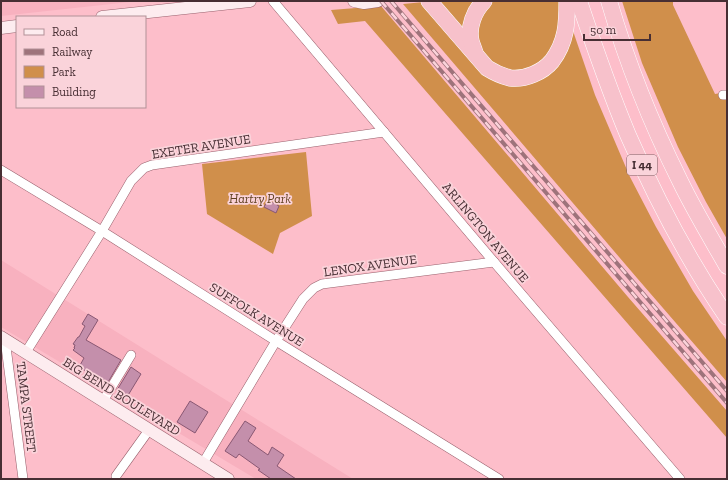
<svg xmlns="http://www.w3.org/2000/svg" width="728" height="480" font-family="'Zilla Slab',serif">
<style>
.built{fill:#f8b1bf}
.green{fill:#d08f4b}
.building{fill:#c48fab;stroke:#895873}
.lines{fill:none;stroke-linecap:round;stroke-linejoin:round}
.minor-casing{stroke:#99616d;stroke-width:10}
.secondary-casing{stroke:#99616d;stroke-width:13}
.motorway-casing{stroke:#fff;stroke-width:17}
.minor{stroke:#fff;stroke-width:9}
.secondary{stroke:#fdecef;stroke-width:12}
.motorway{stroke:#f7c1cb;stroke-width:16}
.rail-casing{stroke:#9e737b;stroke-width:4}
.rail{stroke:#fad3da;stroke-width:2.5;stroke-dasharray:8;stroke-linecap:butt}
.labels{text-anchor:middle;stroke-width:3.5;stroke-linejoin:round;paint-order:stroke}
.shield{fill:#fad3da;stroke:#7d6065;stroke-width:1}
.shield-label{font-size:12px;font-weight:bold;fill:#472e33}
.street-label{font-size:13px;fill:#472e33;stroke:#fad3da}
.park-label{font-size:13px;font-style:italic;fill:#5f4020;stroke:#fad3da}
</style>
<rect width="100%" height="100%" fill="#fdbeca"/>
<g class="built">
<polygon points="1,1 139,1 1,16"/>
<polygon points="1,260 353,479 256,479 1,327"/>
</g>
<g class="green">
<polygon points="435,1 477,1 466,33"/>
<polygon points="492,1 562,1 556,42 543,63 517,72 504,71 484,56 474,33 483,8"/>
<polygon points="622,1 673,1 673,5 715,94 727,92 727,239 706,202 678,147 642,63"/>
<polygon points="424,2 482,69 518,83 573,31 595,95 630,177 656,227 693,291 727,341 727,382 637,278 403,4"/>
<polygon points="381,6 628,297 727,411 727,438 365,21 338,24 331,10"/>
<polygon points="306,152 312,216 280,233 273,254 207,214 202,164"/>
</g>
<g class="building">
<polygon points="268,200 279,206 276,213 264,207"/>
<polygon points="88,314 98,320 86,340 121,360 107,384 79,367 84,358 73,350 75,348 74,348 75,345 73,344 78,337 79,337 85,326 82,324"/>
<polygon points="131,367 141,374 127,397 117,390"/>
<polygon points="190,401 208,412 195,433 177,422"/>
<polygon points="245,421 256,428 248,441 268,455 272,447 284,455 277,466 296,479 271,479 258,470 260,469 239,454 236,458 225,451"/>
</g>
<g class="lines">
<defs>
<g id="minor">
<polyline points="273,1 494,262 680,479"/>
<polyline points="723,95 727,95"/>
<polyline points="1,170 102,231 276,341 499,479"/>
<polyline points="5,339 23,479"/>
<polyline points="26,352 102,231 131,181 144,168 152,165 384,132"/>
<polyline points="103,401 131,355"/>
<polyline points="203,463 276,341 303,299 314,288 322,284 494,262"/>
<polyline points="116,476 149,430"/>
</g>
<g id="secondary">
<polyline points="354,1 364,3 378,1"/>
<polyline points="102,17 250,1"/>
<polyline points="1,28 17,26"/>
<polyline points="1,337 228,479"/>
</g>
<g id="motorway">
<path d="M429 1 487 68C495 73 502 76 510 78 525 80 543 72 552 61 558 53 563 42 565 32 567 22 567 11 567 1"/>
<path d="M579 1C594 46 610 92 628 135 656 199 688 260 727 317"/>
<path d="M609 1C627 63 651 123 680 181 694 210 711 238 727 266"/>
<path d="M475 53C474 49 472 45 471 41 468 27 474 11 484 1"/>
</g>
</defs>
<use href="#minor" class="minor-casing"/>
<use href="#secondary" class="secondary-casing"/>
<use href="#motorway" class="motorway-casing"/>
<use href="#minor" class="minor"/>
<use href="#secondary" class="secondary"/>
<use href="#motorway" class="motorway"/>
<defs>
<g id="rail">
<polyline points="381,1 727,403"/>
<polyline points="391,1 727,391"/>
</g>
</defs>
<use href="#rail" class="rail-casing"/>
<use href="#rail" class="rail"/>
</g>
<g class="labels">
<rect class="shield" x="627" y="155" width="30" height="20" rx="3"/>
<g class="shield-label">
<text x="642" y="169">I 44</text>
</g>
<g class="street-label">
<text transform="translate(201 146) rotate(-9)" y="5">EXETER AVENUE</text>
<text transform="translate(486 232) rotate(50)" y="5">ARLINGTON AVENUE</text>
<text transform="translate(370 265) rotate(-8)" y="5">LENOX AVENUE</text>
<text transform="translate(257 314) rotate(32)" y="5">SUFFOLK AVENUE</text>
<text transform="translate(122 396) rotate(32)" y="5">BIG BEND BOULEVARD</text>
<text transform="translate(27 407) rotate(83)" y="5">TAMPA STREET</text>
</g>
<g class="park-label">
<text x="260" y="203">Hartry Park</text>
</g>
</g>
<rect width="728" height="480" fill="none" stroke="#472e33" stroke-width="4"/>
<rect x="16" y="16" width="130" height="92" fill="#fad3da" stroke="#b29197"/>
<rect x="24" y="29" width="20" height="6" fill="#fdecef" stroke="#b29197"/>
<text x="52" y="36" font-size="12" fill="#472e33">Road</text>
<rect x="24" y="49" width="20" height="6" fill="#9e737b" stroke="#b29197"/>
<text x="52" y="56" font-size="12" fill="#472e33">Railway</text>
<rect x="24" y="66" width="20" height="12" fill="#d08f4b" stroke="#b29197"/>
<text x="52" y="76" font-size="12" fill="#472e33">Park</text>
<rect x="24" y="86" width="20" height="12" fill="#c48fab" stroke="#b29197"/>
<text x="52" y="96" font-size="12" fill="#472e33">Building</text>
<path d="M584 34v6h66v-6" fill="none" stroke="#472e33" stroke-width="2"/>
<text x="590" y="34" font-size="12" fill="#472e33" stroke="#fad3da" stroke-width="3" paint-order="stroke">50 m</text>
</svg>
